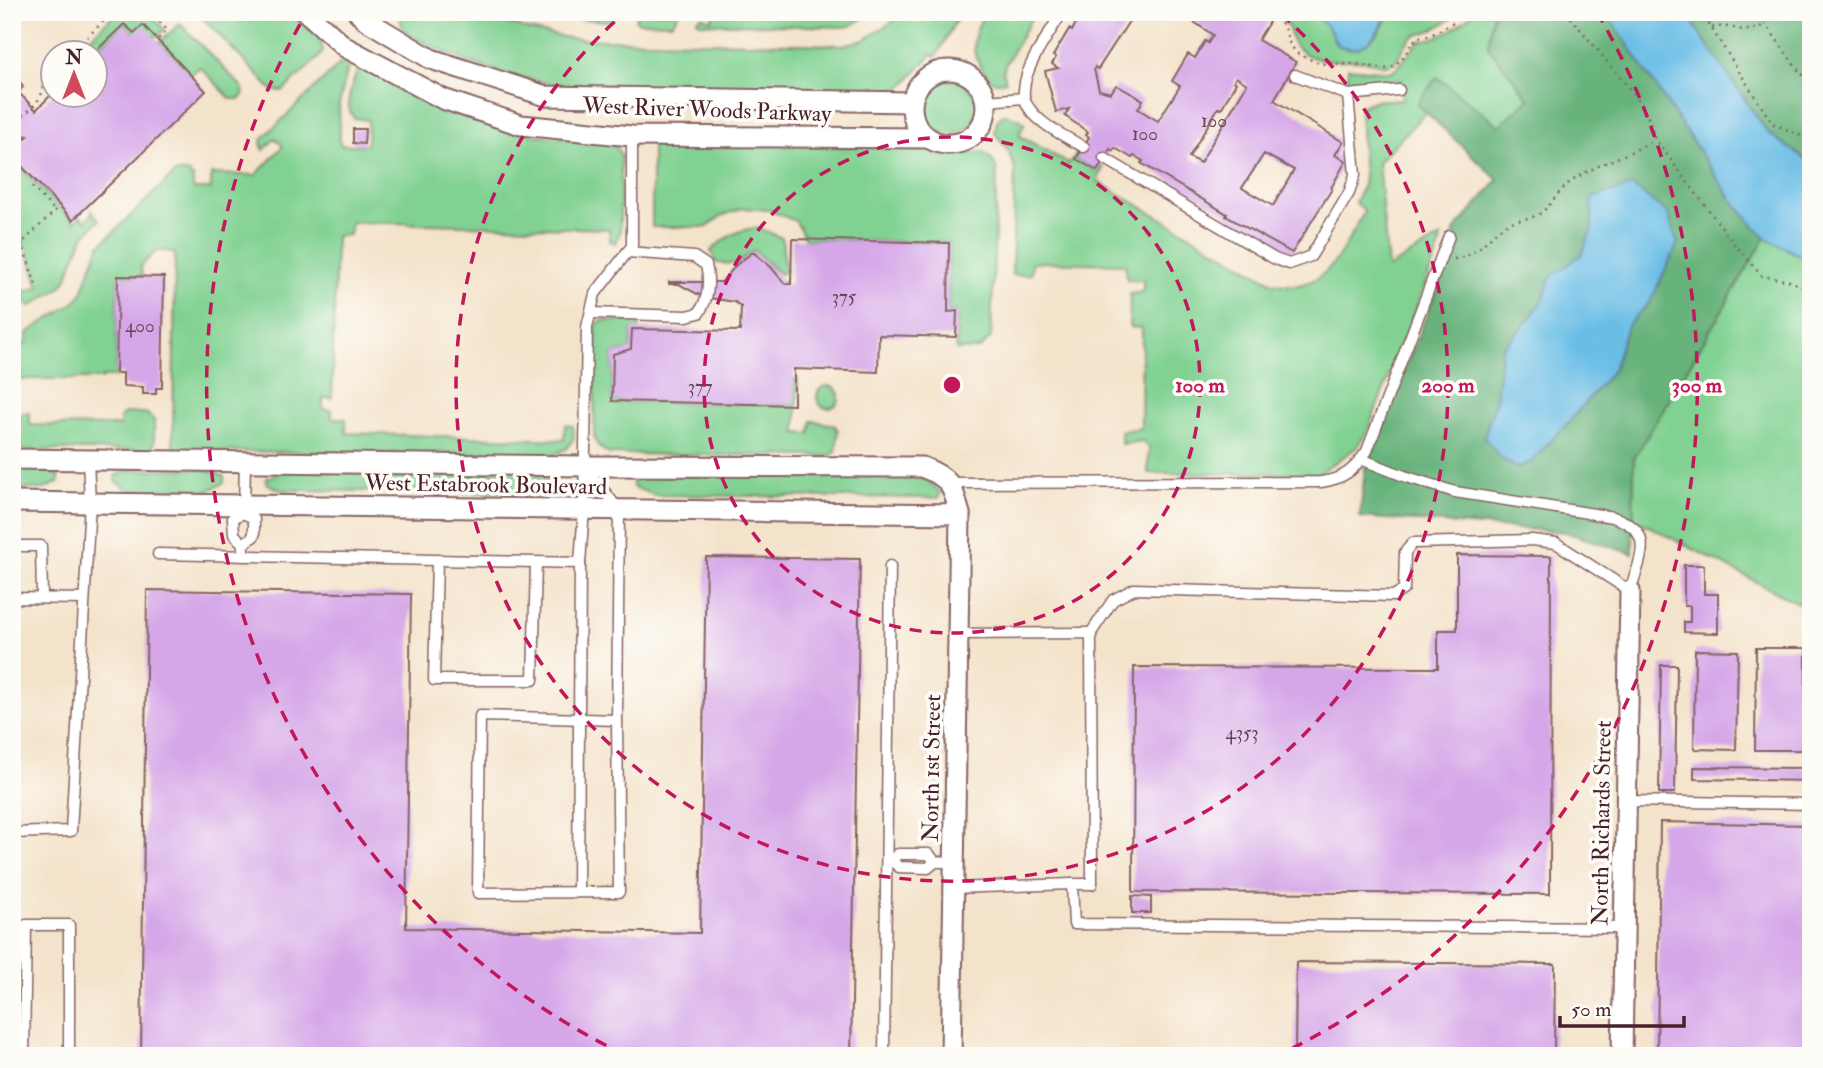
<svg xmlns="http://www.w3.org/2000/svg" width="1823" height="1068" font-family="'IM FELL Double Pica',serif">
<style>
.green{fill:#81d192;stroke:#66785e;stroke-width:2}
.forest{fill:#68b37c;stroke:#596954;stroke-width:2;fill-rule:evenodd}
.water{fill:#6abee6;stroke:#5a6e88;stroke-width:2}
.building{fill:#d6a7e8;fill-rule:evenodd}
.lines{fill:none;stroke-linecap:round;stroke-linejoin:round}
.service-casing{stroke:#866463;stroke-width:13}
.minor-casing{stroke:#866463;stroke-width:23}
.path{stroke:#866463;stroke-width:2.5;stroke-dasharray:2 5;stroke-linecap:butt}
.service{stroke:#fff;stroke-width:10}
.minor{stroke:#fff;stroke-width:19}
.ring{fill:none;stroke:#c2185b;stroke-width:3.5;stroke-dasharray:12 9}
.labels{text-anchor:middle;stroke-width:7;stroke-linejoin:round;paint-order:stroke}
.number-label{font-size:19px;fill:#6d415a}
.street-label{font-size:23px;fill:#4a1f2b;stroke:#fdfcf7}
.centre{fill:#c2185b;stroke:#fdfcf7;stroke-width:3.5}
.ring-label{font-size:21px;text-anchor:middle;font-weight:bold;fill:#c2185b;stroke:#fdfcf7;stroke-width:7;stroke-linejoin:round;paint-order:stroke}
</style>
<rect width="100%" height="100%" fill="#fdfcf7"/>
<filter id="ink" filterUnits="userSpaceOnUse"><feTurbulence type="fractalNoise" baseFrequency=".0143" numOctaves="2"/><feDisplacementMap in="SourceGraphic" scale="14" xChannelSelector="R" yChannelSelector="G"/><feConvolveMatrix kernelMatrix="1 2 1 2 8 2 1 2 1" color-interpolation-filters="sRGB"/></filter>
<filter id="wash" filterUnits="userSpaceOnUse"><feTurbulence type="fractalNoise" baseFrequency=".00686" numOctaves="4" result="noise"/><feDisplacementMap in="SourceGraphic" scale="28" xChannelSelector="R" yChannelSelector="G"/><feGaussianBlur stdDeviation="1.57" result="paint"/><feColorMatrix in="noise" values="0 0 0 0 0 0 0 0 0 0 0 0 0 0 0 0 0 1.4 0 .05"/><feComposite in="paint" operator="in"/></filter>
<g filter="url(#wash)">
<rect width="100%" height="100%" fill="#f4e3cb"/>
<g class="green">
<polygon points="117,12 148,12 165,30 154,37 134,33 124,24 94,53 75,52"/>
<polygon points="197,12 292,12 320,39 323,50 319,57 283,91 273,91"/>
<path d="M400 12H475L528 30 569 38 604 40 842 45 864 40 908 12 960 13 936 57 932 54 901 88 890 93 598 90C540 84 483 72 430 45 422 41 408 37 403 28 400 23 400 18 400 12Z"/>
<polygon points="576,12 615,12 616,15 611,21 577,19 575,17"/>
<polygon points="638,12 678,12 678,15 672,23 638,22 635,19"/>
<polygon points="715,12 873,12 850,26 842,27 700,23 697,20 702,16 711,20"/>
<path d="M985 12H1035L1006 63 1003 71 1006 81C997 83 993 83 987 75 968 51 971 38 985 12Z"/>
<path d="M1278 12H1314L1331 32 1336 44C1351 52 1367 45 1378 33 1383 28 1386 19 1389 12H1460C1450 20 1439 27 1427 32 1422 34 1417 34 1412 37 1403 44 1400 63 1387 65 1380 66 1372 62 1366 61 1337 57 1318 68 1294 45L1289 29Z"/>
<path d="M1474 12H1493L1488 46 1529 99 1499 126 1417 104 1426 112 1378 162 1388 268 1441 237 1439 249 1367 432 1357 447 1318 474 1148 473 1149 447 1142 441 1121 444V431L1141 428 1142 328 1130 327 1129 325 1130 294 1143 292V280H1127L1125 264 1032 262 1031 274 1012 275 1015 169 1008 150 995 133 997 120 1005 114 1021 120 1024 124 1019 135 1069 164 1077 153 1079 154 1077 160 1097 171 1100 166 1103 168 1097 181 1273 283C1327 297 1342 249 1365 211L1355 202 1362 189 1364 179 1360 112 1362 106 1373 101 1403 99 1401 80 1348 84V68L1390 72 1398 67 1419 41C1438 40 1461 25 1474 12Z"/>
<polygon points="180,24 242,87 244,93 240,99 231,99 200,67 190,75 159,42"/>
<path d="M341 63H349L339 104 340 145H367L368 120 354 118C342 105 354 81 359 66L405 92 466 118 535 135 605 142 616 147 621 155 620 232 616 243 610 241 609 229 351 222 349 235 336 236 332 398H323V409L332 410V418L346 419V433L564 440 565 425 573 426 574 438 566 449 555 454 176 451 173 445 175 254 169 251H156L141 266 142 276 118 277 116 377H102V379H27L12 382V346L27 343V333L74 303 81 295 99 246 175 173H190V177H193V189H211V174L256 175 283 146 275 138 264 150 261 144 263 138Z"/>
<circle cx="950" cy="107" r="27"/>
<path d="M652 144 918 148C927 151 936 155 945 156 966 157 987 140 997 170L991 337 980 349 956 350 957 311 948 312 949 243 805 239 796 221 769 210 743 208 721 216 707 227H652Z"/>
<polygon points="12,159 74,222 81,216 85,221 92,214 92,211 99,220 83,237 66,280 61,287 31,306 26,303 23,292 39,287 28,253 12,219"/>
<path d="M758 228 782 238 785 271 780 274 754 250 736 264 717 263 711 251C725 237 738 229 758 228Z"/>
<polygon points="1765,238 1811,261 1811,610 1633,518 1634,458"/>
<path d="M603 320 640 322 638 330H632L631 349 613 354 612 401 793 405 794 379H798L796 433 810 434 812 421 834 425 838 430 836 452 829 456 609 454C600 449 596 445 594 435L596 324Z"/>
<circle cx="828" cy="397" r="11"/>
<polygon points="27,412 30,414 30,425 120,426 120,418 125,413 146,413 154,420 154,445 150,450 12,450 12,417"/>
<polygon points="12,469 43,469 59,476 59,482 44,489 12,489"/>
<polygon points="204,469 224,476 224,483 207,491 129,490 115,481 115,476 129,470"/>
<polygon points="284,470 529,472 549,480 549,485 530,493 280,490 266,483 267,478"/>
<polygon points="648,475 913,476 928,481 940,492 939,498 654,495 633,487 633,481"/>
</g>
<g class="forest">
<path d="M1493 12H1606L1732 200 1765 238 1634 458 1633 554 1565 532 1360 517 1365 468 1455 245 1454 231 1498 180 1417 104 1437 77 1499 126 1529 99 1488 46ZM1592 229 1650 302 1627 326 1613 370 1568 423 1531 462 1517 468 1484 437 1496 400 1502 348 1522 328 1544 299 1550 278 1581 256Z"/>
<polygon points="1685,12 1811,12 1811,163 1768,133"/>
</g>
<g class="water">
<path d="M1314 12H1389C1378 33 1364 59 1336 44L1331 32Z"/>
<polygon points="1606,12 1685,12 1768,133 1811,163 1811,261 1765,238 1732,200"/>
<polygon points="1632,186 1667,212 1678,243 1650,302 1627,326 1613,370 1568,423 1531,462 1517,468 1500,457 1484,437 1496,400 1502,348 1522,328 1544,299 1550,278 1581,255 1592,229 1592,198"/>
</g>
<g id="blocks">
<g class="building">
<path d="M1078 12H1135L1098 69 1095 67 1094 69 1099 90 1111 93 1116 85 1143 100 1138 109 1158 121 1180 86 1172 81 1188 54 1195 58 1205 41 1208 43 1213 35 1182 14 1180 17 1173 12H1252L1269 22 1258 40 1296 62 1274 100 1343 142 1335 155 1346 161 1331 188 1332 189 1292 253 1226 216 1227 214 1141 163 1143 161 1134 156 1132 158 1115 148 1113 151 1110 149 1097 171 1076 159 1089 137 1086 135 1088 132 1065 116 1069 109 1056 112 1045 71 1058 68 1052 64 1056 57 1053 56 1069 29 1072 31 1077 21 1074 19ZM1236 77 1247 84 1200 163 1189 157 1218 108 1221 109 1236 83 1234 81ZM1264 154 1294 170 1273 206 1242 188Z"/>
<polygon points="124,24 134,33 143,25 206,91 73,220 12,156 12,150 28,136 23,135 12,124 12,88 17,83 21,83 23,87 18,92 36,110 52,94 94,94 94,53"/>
<polygon points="353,129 365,129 364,144 353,143"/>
<polygon points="792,239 949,243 948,312 957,311 956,337 879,335 878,372 794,369 794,405 612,401 613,354 631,349 632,329 740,331 741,307 735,302 703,297 679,284 669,284 669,282 722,282 736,265 753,252 771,267 785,284 791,284"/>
<polygon points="118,276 164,277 162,388 156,388 156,394 143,394 143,387 123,386 123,373 116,373"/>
<polygon points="1457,555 1551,556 1550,894 1133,892 1134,667 1438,668 1438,630 1457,630"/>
<polygon points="706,557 860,559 851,1056 141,1056 147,590 411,594 406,928 700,933"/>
<polygon points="1684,565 1704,565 1704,594 1718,594 1718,633 1684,632 1684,622 1690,622 1690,606 1684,606"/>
<polygon points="1756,648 1806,648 1805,750 1755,750"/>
<polygon points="1695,650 1738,651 1736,750 1694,749"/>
<polygon points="1661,665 1677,665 1675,793 1659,793"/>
<polygon points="1694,767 1811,768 1811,781 1694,779"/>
<polygon points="1660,822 1811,825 1811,1056 1657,1056"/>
<polygon points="1132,896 1151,897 1151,913 1132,913"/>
<polygon points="1296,962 1555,964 1554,1056 1295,1056"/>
</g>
</g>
</g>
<g filter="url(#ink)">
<use href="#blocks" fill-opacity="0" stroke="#866463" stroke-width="2"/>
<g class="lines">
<defs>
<g id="service">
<polyline points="1295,75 1348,95 1399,90"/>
<path d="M1024 98C1021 68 1048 38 1062 12"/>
<path d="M986 101 1024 98C1031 121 1064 136 1084 147"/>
<polyline points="1104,158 1275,259 1289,264 1311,256 1349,193 1355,175 1348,95"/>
<path d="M591 313 687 316 699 313C709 298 710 282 706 265L694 257 627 252"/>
<polyline points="585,467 619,510 617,720 619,892 478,893 480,716 617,720"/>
<path d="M951 483 1321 482C1344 479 1354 470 1367 451L1449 236"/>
<polyline points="244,509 245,462"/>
<polyline points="243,544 254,536 254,519 244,513"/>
<polyline points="12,546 41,546 42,597"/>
<polyline points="158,554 580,563"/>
<polyline points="243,556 243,544 234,534 233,518 244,513"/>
<polyline points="437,561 434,680 533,680 536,563"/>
<polyline points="12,598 84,599"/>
<path d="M1091 633 1113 600 1134 589 1394 596 1404 589 1405 552 1413 543 1532 540 1556 543 1630 591C1641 556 1656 531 1613 517L1455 492 1404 476 1361 459"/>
<polyline points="958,634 1091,633 1092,884 1072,884"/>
<polyline points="1626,801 1811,804"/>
<polyline points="12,833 71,831 90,503 88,460"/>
<polyline points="935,862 929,854 898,854 891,860 899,867 928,868 935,862 954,862"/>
<polyline points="953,888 1072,884 1074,924 1624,928"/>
<polyline points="578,892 580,563 584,509 587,327 595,294 632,246 632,136"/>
<polyline points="24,1056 26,925 69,925 69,1056"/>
<polyline points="884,1056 890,566"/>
</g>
<g id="minor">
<polyline points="306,12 345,47 443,99 521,125 632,136 927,138"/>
<polyline points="358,12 366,20 431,59 546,96 912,102"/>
<circle cx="949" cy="107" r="37"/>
<path d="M12 459 585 466 922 467C951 478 952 485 960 514L951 1056"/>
<polyline points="12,502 960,514"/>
<polyline points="1622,1056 1630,591"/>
</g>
</defs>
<use href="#service" class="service-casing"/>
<use href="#minor" class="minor-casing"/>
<g class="path">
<polyline points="150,12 167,30 157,40"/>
<polyline points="1272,12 1283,25 1290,45 1298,54 1321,64 1357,64 1385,69 1393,67 1406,54 1411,43 1419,37 1429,36 1454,22 1466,12"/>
<polyline points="1566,12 1634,94 1649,119 1655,139 1732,241 1762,276 1790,281 1811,291"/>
<polyline points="1701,12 1772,123 1811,140"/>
<polyline points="1757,12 1801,74 1811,78"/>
<path d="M1712 28C1733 22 1744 38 1765 24"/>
<polyline points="72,52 113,12"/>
<path d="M12 125C26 112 46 101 43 80L52 71"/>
<polyline points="37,182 32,187 55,211"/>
<polyline points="12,224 22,243 36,285"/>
<polyline points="12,247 22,243 60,206"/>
<path d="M1454 259C1477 256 1485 240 1502 227 1513 219 1526 220 1538 215 1549 209 1558 190 1572 181 1597 163 1628 156 1654 140"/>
</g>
<use href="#service" class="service"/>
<use href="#minor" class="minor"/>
</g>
</g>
<g class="ring">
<circle cx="952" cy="385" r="248"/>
<path d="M1281 14A496 496 0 1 1 623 14"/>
<path d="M625 1055A745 745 0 0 1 307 12M1597 12A745 745 0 0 1 1279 1055"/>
</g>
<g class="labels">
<g class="number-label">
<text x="1214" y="127">100</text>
<text x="1145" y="140">100</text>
<text x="844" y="303">375</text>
<text x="140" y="332">400</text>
<text x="700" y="393">377</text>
<text x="1242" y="739">4353</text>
</g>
<g class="street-label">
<text transform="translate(707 109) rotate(2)" y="8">West River Woods Parkway</text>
<text transform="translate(486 484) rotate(1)" y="8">West Estabrook Boulevard</text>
<text transform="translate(931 768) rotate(-89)" y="8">North 1st Street</text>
<text transform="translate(1601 823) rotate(-89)" y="8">North Richards Street</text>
</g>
</g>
<circle cx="952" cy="385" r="10" class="centre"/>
<g class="ring-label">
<text x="1200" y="392">100 m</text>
<text x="1448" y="392">200 m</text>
<text x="1697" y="392">300 m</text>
</g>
<rect width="1823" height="1068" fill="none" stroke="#fdfcf7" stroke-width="42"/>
<g transform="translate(74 74)"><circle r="33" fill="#fdfcf7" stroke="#b5a4a5" stroke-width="2"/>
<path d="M0-5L12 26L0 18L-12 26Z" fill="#d1495b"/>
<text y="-10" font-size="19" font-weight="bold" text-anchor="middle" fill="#4a1f2b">N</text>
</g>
<path d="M1560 1016v10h124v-10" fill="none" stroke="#4a1f2b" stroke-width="3.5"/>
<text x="1571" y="1016" font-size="21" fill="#4a1f2b" stroke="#fdfcf7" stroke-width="5" paint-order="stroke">50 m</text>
</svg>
